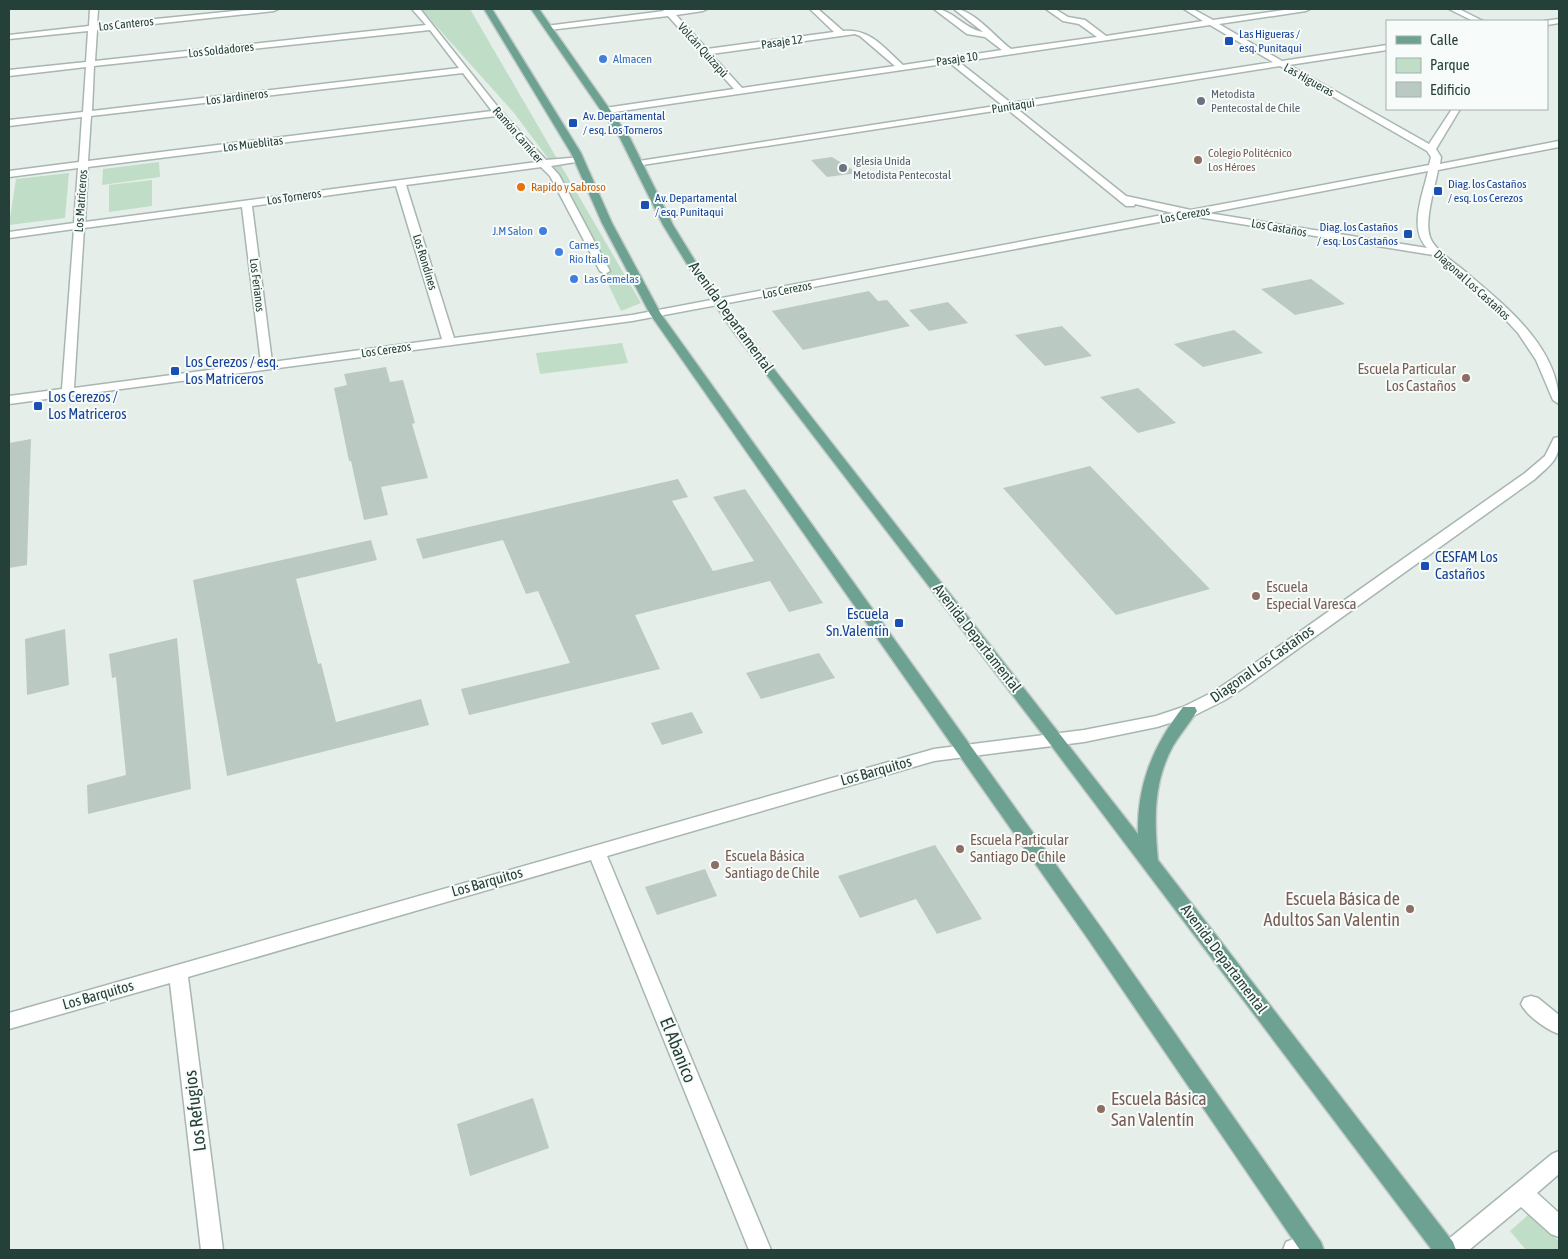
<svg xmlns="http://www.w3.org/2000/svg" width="1568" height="1259" font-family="'Asap Condensed',sans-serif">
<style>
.green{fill:#c0dec7}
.building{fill:#bbc9c3}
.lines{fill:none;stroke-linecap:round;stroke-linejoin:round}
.minor-casing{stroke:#a8b6b1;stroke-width:3}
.major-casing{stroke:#c2cac7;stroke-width:3}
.minor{fill:#fff;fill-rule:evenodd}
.major{fill:#6da292;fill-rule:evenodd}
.transit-dot{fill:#1a4fb4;stroke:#f7fbf9;stroke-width:2}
.shop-dot{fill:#3f7fe0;stroke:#f7fbf9;stroke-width:2}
.worship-dot{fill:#6b7280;stroke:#f7fbf9;stroke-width:2}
.education-dot{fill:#8d6e63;stroke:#f7fbf9;stroke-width:2}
.food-dot{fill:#e8710a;stroke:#f7fbf9;stroke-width:2}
.labels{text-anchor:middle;stroke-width:4;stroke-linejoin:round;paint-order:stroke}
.far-street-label{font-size:12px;fill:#254038;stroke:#f7fbf9}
.far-transit-label{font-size:12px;fill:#164399;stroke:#f7fbf9;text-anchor:start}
.far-shop-label{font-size:12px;fill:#366cbe;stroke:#f7fbf9;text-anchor:start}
.far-worship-label{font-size:12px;fill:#5b616d;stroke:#f7fbf9;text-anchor:start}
.far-education-label{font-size:12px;fill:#785e54;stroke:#f7fbf9;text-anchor:start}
.far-food-label{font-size:12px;fill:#c56008;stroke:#f7fbf9;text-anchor:start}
.street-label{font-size:15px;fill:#254038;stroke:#f7fbf9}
.transit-label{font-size:15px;fill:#164399;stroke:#f7fbf9;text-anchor:start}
.education-label{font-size:15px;fill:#785e54;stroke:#f7fbf9;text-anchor:start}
.near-education-label{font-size:18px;fill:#785e54;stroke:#f7fbf9;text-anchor:end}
.near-street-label{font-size:18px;fill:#254038;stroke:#f7fbf9}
</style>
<rect width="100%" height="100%" fill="#e6eeea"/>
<g class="green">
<polygon points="421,9 470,9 641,303 621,311 547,157 514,113"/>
<polygon points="159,162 160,177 102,185 103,169"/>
<polygon points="69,173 65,218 9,225 16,179"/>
<polygon points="152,180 152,206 109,212 109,185"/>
<polygon points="622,343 628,363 540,374 536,353"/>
<polygon points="1529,1214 1559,1241 1559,1250 1526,1250 1510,1231"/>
</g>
<g class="building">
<polygon points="832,157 858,173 827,177 811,160"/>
<polygon points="1311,279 1345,304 1295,315 1261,289"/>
<polygon points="869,291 878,301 887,300 910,326 803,350 772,311"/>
<polygon points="948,302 968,323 929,331 909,310"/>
<polygon points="1062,326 1092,356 1045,366 1015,335"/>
<polygon points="1234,330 1263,353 1203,367 1174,344"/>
<polygon points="386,367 390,382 403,380 415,423 412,424 428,478 381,487 388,515 364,520 351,461 349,461 334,388 347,385 344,374"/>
<polygon points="1138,388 1176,423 1138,433 1100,397"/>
<polygon points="31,439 27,565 9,568 9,443"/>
<polygon points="1090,466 1210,589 1116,615 1003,488"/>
<polygon points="678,479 688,497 672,501 713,571 754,561 713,497 745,489 823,603 789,612 770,581 635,615 660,669 469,715 461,689 570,663 538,591 526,594 503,540 423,559 416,539"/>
<polygon points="371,540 377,560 296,579 318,664 321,663 336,722 421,699 429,725 227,776 193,580"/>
<polygon points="65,629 69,685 27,695 25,639"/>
<polygon points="177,638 191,789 88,814 87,785 126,775 116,677 112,678 109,654"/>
<polygon points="819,653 835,678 761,699 746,673"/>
<polygon points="692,712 703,733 662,745 651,723"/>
<polygon points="935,845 982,919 937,934 916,899 860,918 838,876"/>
<polygon points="705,869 717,896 657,915 645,887"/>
<polygon points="533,1098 549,1148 470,1176 457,1124"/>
</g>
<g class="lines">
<defs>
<g id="minor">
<path d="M90 9H98L97 25 254 9H278L274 11 97 30 95 61 426 25 412 9H420L501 111 546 160 582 157V161L551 166 559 175 610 271 605 274 600 271 550 176 541 167 406 185 454 338 632 315 1173 213 1135 204 1134 206H1126L1007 109 636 166V162L639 161 1002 105 950 63 608 113 605 112V108L734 89 668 16 549 30H546V26L664 11 662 9H707L703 11 676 15 707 49 834 32 810 9H818L843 31C870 28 884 48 903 65L1002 50 985 37 967 34 934 9C953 9 964 29 983 32L954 9C972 8 996 38 1011 49L1097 37 1079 24 1063 21 1046 9H1055L1068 17 1085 20 1106 36 1203 21 1184 9H1193L1213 20 1291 9H1310L1306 11 1219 24 1282 61 1387 45V50L1289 65 1429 144 1452 109H1460L1436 149 1441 157 1440 164 1559 141V147L1438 170C1435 187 1424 221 1430 237 1434 249 1452 261 1462 269 1502 303 1559 346 1559 404L1553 400 1536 360 1518 333 1492 305 1433 255 1191 216 632 321 9 404V396L62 389 74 229 9 238V232L74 223 78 168 9 177V171L79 162 82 117 9 126V120L83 112 86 67 9 76V70L86 62 88 31 9 39V35L89 26ZM1210 25 1273 62 1011 103 959 62ZM430 30 459 68 92 111 94 66ZM855 34 860 36 895 66 742 88 711 54ZM1280 66 1427 151 1431 157 1429 165 1191 210 1126 196 1016 108ZM463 73 492 111 88 161 91 116ZM496 116 537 162 85 222 88 167ZM1428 171C1423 195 1408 228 1427 248L1208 213ZM396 186 442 339 272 362 252 206ZM242 207 261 363 74 388 84 228Z"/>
<polygon points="1449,9 1459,9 1483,21 1473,21"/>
<polygon points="1559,19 1559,23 1547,25 1547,21 1544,21"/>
<path d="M1559 437C1560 460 1551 464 1535 479L1246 686 1225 700 1195 715 1157 727 1084 742 934 761 607 856 771 1250H749L591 860 188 977 223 1250H201L170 983 9 1029V1013L934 749 1084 730 1156 716 1183 707 1213 692 1234 678 1525 473 1545 456 1554 438Z"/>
<path d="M1531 996 1538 998 1559 1015V1034C1547 1030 1527 1016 1521 1004L1524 998Z"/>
<polygon points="1559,1151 1559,1174 1537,1193 1559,1213 1559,1237 1551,1234 1521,1207 1469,1250 1442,1250 1445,1242 1552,1154"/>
<polygon points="1308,1233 1316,1236 1319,1244 1316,1250 1283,1250 1286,1242"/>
</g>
<g id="major">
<polygon points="484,9 492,9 581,153 612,223 661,314 1102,929 1321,1242 1324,1250 1300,1250 1088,939 650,314 602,223 571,153"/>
<path d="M531 9H539L630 138 673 225 700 269 741 327 1138 834C1137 784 1153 746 1183 707H1195L1197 711C1190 723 1180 734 1173 746 1153 783 1154 820 1158 860L1453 1242 1456 1250H1432L1050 744 733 331 690 269 663 225 620 138Z"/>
</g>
</defs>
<use href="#minor" class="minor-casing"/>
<use href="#major" class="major-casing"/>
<use href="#minor" class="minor"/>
<use href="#major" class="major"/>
</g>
<g class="transit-dot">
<rect x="1224" y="36" width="10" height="10" rx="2.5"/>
<rect x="568" y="118" width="10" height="10" rx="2.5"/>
<rect x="1433" y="186" width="10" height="10" rx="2.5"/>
<rect x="640" y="200" width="10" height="10" rx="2.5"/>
<rect x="1403" y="229" width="10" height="10" rx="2.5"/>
<rect x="170" y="366" width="10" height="10" rx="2.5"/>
<rect x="33" y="401" width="10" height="10" rx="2.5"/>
<rect x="1420" y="561" width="10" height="10" rx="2.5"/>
<rect x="894" y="618" width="10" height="10" rx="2.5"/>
</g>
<g class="shop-dot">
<circle cx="603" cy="59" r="5"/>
<circle cx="543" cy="231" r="5"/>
<circle cx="559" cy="252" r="5"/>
<circle cx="574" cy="279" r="5"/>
</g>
<g class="worship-dot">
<circle cx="1201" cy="101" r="5"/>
<circle cx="843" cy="168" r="5"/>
</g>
<g class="education-dot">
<circle cx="1198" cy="160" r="5"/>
<circle cx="1466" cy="378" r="5"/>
<circle cx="1256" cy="596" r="5"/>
<circle cx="960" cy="849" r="5"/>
<circle cx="715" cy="865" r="5"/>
<circle cx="1410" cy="909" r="5"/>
<circle cx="1101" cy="1109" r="5"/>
</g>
<circle class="food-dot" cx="521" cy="187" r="5"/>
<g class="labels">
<g class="far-street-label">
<text transform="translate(126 24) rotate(-6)" y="4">Los Canteros</text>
<text transform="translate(782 42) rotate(-8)" y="4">Pasaje 12</text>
<text transform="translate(221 50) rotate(-6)" y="4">Los Soldadores</text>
<text transform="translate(703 50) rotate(48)" y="4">Volcán Quizapú</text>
<text transform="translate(957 59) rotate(-8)" y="4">Pasaje 10</text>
<text transform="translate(1309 80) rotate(29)" y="4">Las Higueras</text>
<text transform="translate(237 97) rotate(-7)" y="4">Los Jardineros</text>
<text transform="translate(1013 106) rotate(-9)" y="4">Punitaqui</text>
<text transform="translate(518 135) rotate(49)" y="4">Ramón Carnicer</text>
<text transform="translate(253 144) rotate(-7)" y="4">Los Mueblitas</text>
<text transform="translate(294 197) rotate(-8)" y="4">Los Torneros</text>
<text transform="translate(81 201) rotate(-86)" y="4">Los Matriceros</text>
<text transform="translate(1185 215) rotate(-10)" y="4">Los Cerezos</text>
<text transform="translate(1279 228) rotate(10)" y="4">Los Castaños</text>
<text transform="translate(425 262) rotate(73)" y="4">Los Rondines</text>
<text transform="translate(257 285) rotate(83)" y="4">Los Ferianos</text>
<text transform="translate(1472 285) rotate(42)" y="4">Diagonal Los Castaños</text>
<text transform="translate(787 290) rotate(-11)" y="4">Los Cerezos</text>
<text transform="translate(386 350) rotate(-8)" y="4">Los Cerezos</text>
</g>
<g class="far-transit-label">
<text x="1239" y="38">Las Higueras /<tspan x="1239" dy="14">esq. Punitaqui</tspan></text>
<text x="583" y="120">Av. Departamental<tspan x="583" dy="14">/ esq. Los Torneros</tspan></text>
<text x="1448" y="188">Diag. los Castaños<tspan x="1448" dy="14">/ esq. Los Cerezos</tspan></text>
<text x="655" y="202">Av. Departamental<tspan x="655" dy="14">/ esq. Punitaqui</tspan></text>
<text x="1398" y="231" text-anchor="end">Diag. los Castaños<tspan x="1398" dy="14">/ esq. Los Castaños</tspan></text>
</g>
<g class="far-shop-label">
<text x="613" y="63">Almacen</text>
<text x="533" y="235" text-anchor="end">J.M Salon</text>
<text x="569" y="249">Carnes<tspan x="569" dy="14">Rio Italia</tspan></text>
<text x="584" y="283">Las Gemelas</text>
</g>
<g class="far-worship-label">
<text x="1211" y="98">Metodista<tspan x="1211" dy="14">Pentecostal de Chile</tspan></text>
<text x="853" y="165">Iglesia Unida<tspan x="853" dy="14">Metodista Pentecostal</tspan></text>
</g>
<g class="far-education-label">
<text x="1208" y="157">Colegio Politécnico<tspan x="1208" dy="14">Los Héroes</tspan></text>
</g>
<g class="far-food-label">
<text x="531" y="191">Rapido y Sabroso</text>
</g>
<g class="street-label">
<text transform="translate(731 317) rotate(54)" y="5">Avenida Departamental</text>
<text transform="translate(977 638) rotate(52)" y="5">Avenida Departamental</text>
<text transform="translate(1262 664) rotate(-35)" y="5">Diagonal Los Castaños</text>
<text transform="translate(876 771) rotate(-16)" y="5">Los Barquitos</text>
<text transform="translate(487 882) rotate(-16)" y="5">Los Barquitos</text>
<text transform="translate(1224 959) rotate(53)" y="5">Avenida Departamental</text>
<text transform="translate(98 995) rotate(-16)" y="5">Los Barquitos</text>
</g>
<g class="transit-label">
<text x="185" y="367">Los Cerezos / esq.<tspan x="185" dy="17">Los Matriceros</tspan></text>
<text x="48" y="402">Los Cerezos /<tspan x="48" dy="17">Los Matriceros</tspan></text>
<text x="1435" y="562">CESFAM Los<tspan x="1435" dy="17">Castaños</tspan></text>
<text x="889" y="619" text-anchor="end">Escuela<tspan x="889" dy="17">Sn.Valentín</tspan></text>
</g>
<g class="education-label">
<text x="1456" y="374" text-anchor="end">Escuela Particular<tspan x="1456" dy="17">Los Castaños</tspan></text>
<text x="1266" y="592">Escuela<tspan x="1266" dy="17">Especial Varesca</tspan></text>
<text x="970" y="845">Escuela Particular<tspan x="970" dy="17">Santiago De Chile</tspan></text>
<text x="725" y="861">Escuela Básica<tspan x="725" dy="17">Santiago de Chile</tspan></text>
</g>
<g class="near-education-label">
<text x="1400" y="905">Escuela Básica de<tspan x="1400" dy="21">Adultos San Valentin</tspan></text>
<text x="1111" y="1105" text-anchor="start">Escuela Básica<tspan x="1111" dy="21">San Valentín</tspan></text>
</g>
<g class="near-street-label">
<text transform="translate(678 1050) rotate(68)" y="6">El Abanico</text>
<text transform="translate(195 1111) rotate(-97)" y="6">Los Refugios</text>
</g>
</g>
<rect width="1568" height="1259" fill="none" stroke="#254038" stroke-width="20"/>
<rect x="1386" y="20" width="162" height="90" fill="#f7fbf9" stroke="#a3b0ac"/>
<rect x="1396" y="36" width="25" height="8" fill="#6da292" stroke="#a3b0ac"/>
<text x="1430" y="45" font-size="15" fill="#254038">Calle</text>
<rect x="1396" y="58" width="25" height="15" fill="#c0dec7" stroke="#a3b0ac"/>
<text x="1430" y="70" font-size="15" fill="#254038">Parque</text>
<rect x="1396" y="82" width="25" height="15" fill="#bbc9c3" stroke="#a3b0ac"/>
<text x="1430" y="95" font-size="15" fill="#254038">Edificio</text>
</svg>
